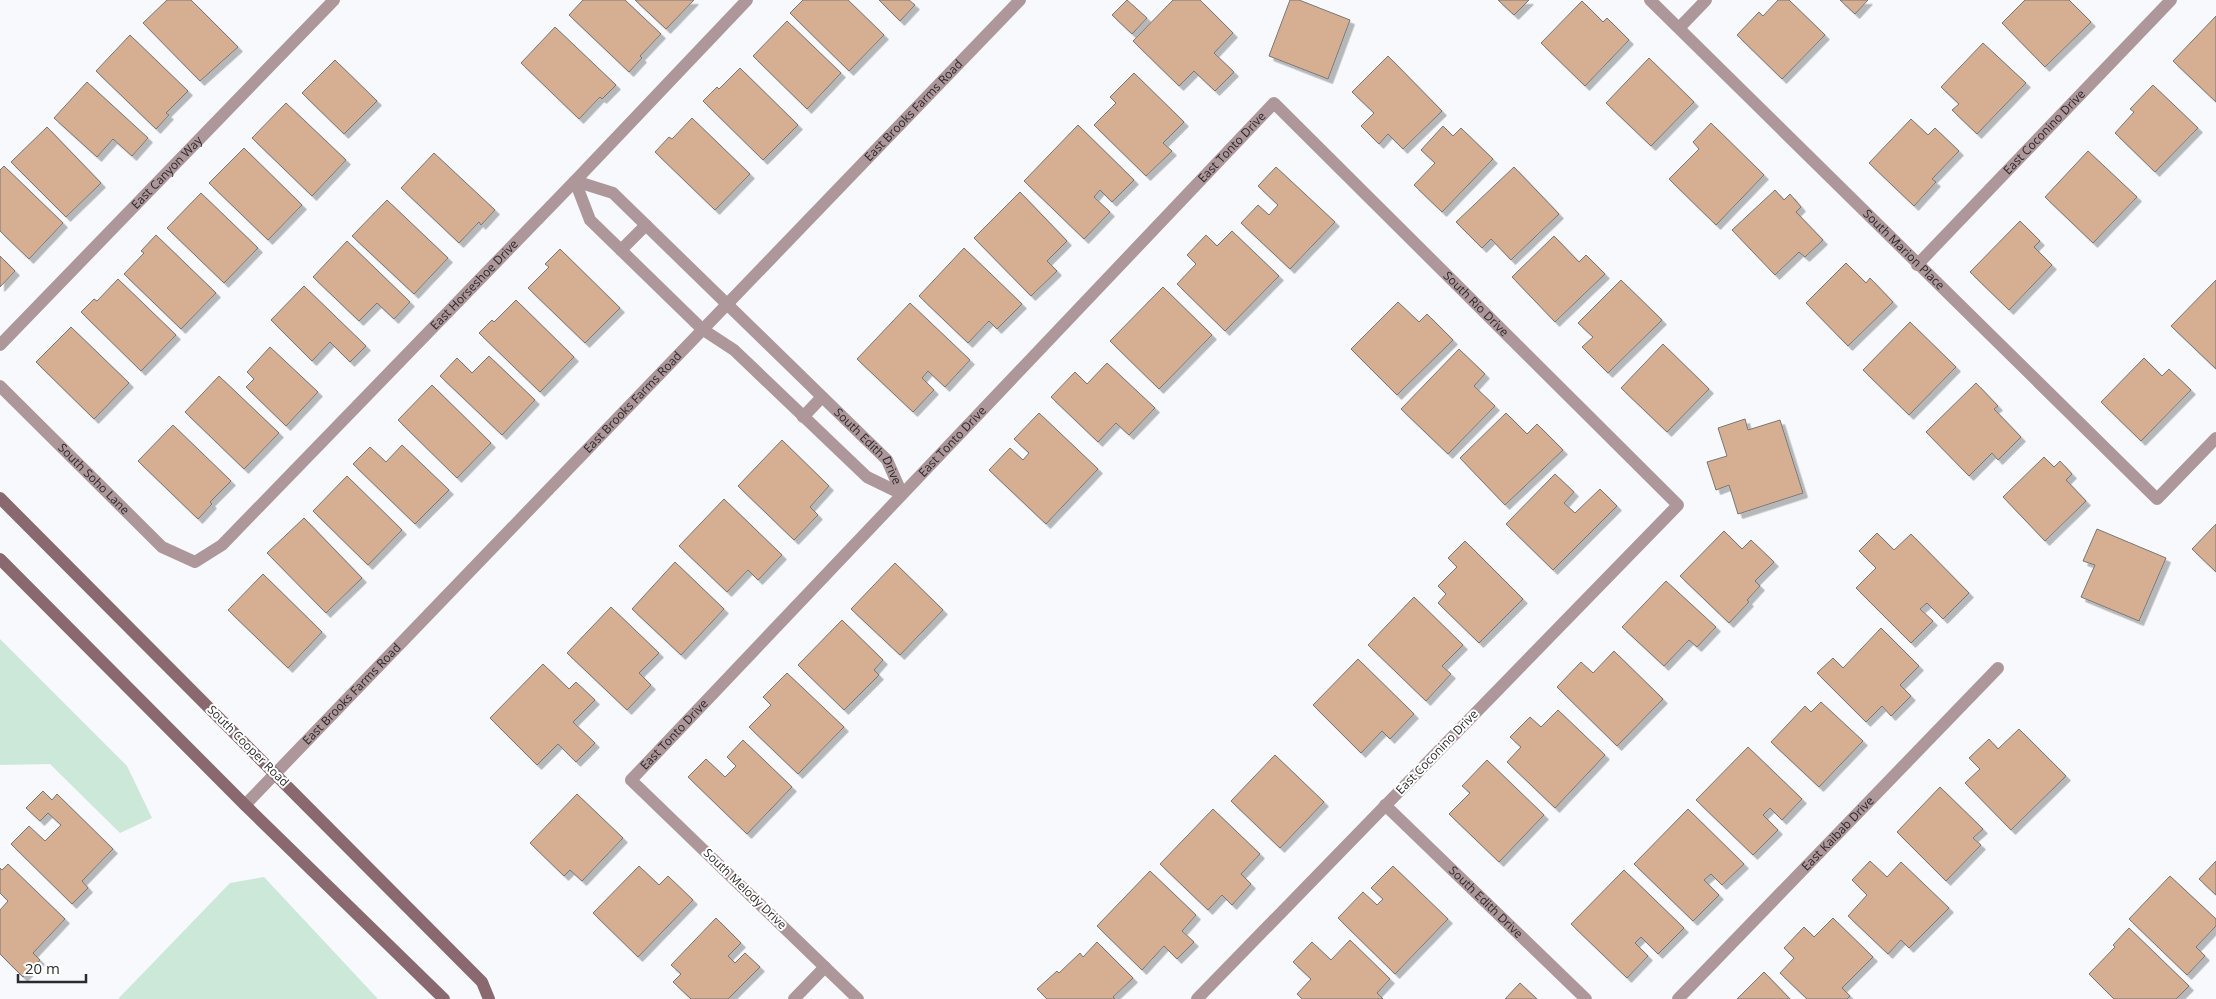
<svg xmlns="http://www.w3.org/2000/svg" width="2216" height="999" font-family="'Open Sans',sans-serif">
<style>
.green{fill:#cbe8d8}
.building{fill:#d6af92;stroke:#797674;filter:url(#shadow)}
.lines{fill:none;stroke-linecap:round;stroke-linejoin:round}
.minor{stroke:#ae979b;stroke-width:12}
.secondary{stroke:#89696f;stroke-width:12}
.labels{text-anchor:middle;stroke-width:4;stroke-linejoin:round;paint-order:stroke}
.street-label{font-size:12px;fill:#2a2b2c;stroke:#fff}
</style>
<defs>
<filter id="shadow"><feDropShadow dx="4.5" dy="4.5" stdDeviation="0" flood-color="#0004"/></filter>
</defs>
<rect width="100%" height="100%" fill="#f7f9fc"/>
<g class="green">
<polygon points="0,639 127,766 152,818 120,833 50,764 0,765"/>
<polygon points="264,877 378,999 118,999 230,883"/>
</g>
<g class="building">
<polygon points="167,0 191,0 238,47 200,81 143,23"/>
<polygon points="583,0 625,0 661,34 640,56 642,58 629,72 569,15"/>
<polygon points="635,0 694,0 666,29"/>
<polygon points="803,0 848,0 884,35 849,71 790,13"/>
<polygon points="879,0 909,0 915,5 900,21"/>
<polygon points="1127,0 1147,18 1132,34 1112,15"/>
<polygon points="1173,0 1200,0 1233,33 1214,53 1234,72 1215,91 1194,71 1179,86 1133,41"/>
<polygon points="1290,0 1299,0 1350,20 1328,79 1269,56"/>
<polygon points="1498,0 1529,0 1514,15"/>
<polygon points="1778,0 1789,0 1825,35 1782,79 1737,35 1759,12 1763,16"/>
<polygon points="1840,0 1868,0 1855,14"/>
<polygon points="2025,0 2069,0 2091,22 2045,67 2002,23"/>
<polygon points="1582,1 1603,22 1607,18 1629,40 1585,86 1541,43"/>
<polygon points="2216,16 2216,102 2173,61"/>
<polygon points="787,21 841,73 807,109 753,56"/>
<polygon points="555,27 616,85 602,99 600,97 579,119 521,63"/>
<polygon points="130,35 188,91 166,113 169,115 156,129 96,71"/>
<polygon points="1983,43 2026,83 1977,134 1952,110 1959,104 1941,87"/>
<polygon points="1388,56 1442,111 1403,149 1388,134 1379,144 1361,126 1374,113 1352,92"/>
<polygon points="1649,58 1694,102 1651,146 1606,103"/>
<polygon points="335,60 377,101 344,134 302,93"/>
<polygon points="740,68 798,125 763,160 703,101 717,87 719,89"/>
<polygon points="1134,73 1184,122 1163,143 1172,151 1146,176 1094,125 1116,103 1110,97"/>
<polygon points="87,82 148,138 132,156 113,139 97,157 54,118"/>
<polygon points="2153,85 2198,128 2155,172 2115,133 2134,112 2130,109"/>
<polygon points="286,103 346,160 312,196 252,138"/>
<polygon points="692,118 750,174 715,210 655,152 669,137 672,139"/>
<polygon points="1911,119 1928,135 1935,128 1959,151 1932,179 1936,182 1914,206 1869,163"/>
<polygon points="1711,123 1764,175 1716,225 1669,179 1699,149 1693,142"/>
<polygon points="1078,125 1134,180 1112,202 1100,190 1094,197 1110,212 1084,239 1024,181"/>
<polygon points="1443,126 1453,136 1461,128 1493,159 1442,212 1414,185 1435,163 1421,150"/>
<polygon points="47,127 101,183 66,217 11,162"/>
<polygon points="244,148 302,205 268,240 209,183"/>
<polygon points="2088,151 2137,197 2093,243 2045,197"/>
<polygon points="434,153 495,210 481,225 479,222 459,243 401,188"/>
<polygon points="4,166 63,223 29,259 0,231 0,170"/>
<polygon points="1276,167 1335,222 1290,269 1241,223 1258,205 1269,215 1278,205 1258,186"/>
<polygon points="1514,167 1559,214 1511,260 1491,239 1482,248 1456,222"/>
<polygon points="1775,190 1784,200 1790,194 1801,207 1796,212 1823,240 1805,257 1799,252 1775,275 1732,230"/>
<polygon points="1020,192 1067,241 1047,261 1057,271 1031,296 974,238"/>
<polygon points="201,193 258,248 224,283 167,228"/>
<polygon points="387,200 448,258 414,294 352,236"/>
<polygon points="2020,221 2040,241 2034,247 2052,265 2009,310 1970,272"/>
<polygon points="1232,231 1279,276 1225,331 1177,284 1196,264 1187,255 1206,235 1217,246"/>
<polygon points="156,235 216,293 181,329 124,274 144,253 141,251"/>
<polygon points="1554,236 1579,262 1586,255 1605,274 1555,322 1512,277"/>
<polygon points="347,241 410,302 394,319 377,303 359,321 313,277"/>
<polygon points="964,248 1022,304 997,329 989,321 968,343 919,296"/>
<polygon points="560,249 620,308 585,343 528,288 549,267 545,264"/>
<polygon points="0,256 15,271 0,287"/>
<polygon points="1846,263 1866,283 1870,278 1893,302 1848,346 1806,303"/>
<polygon points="118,279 176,335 141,371 81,312 94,299 97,301"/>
<polygon points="1621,280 1662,320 1608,373 1582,347 1593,337 1578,323"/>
<polygon points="2216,280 2216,369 2171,326"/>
<polygon points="304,286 366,346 350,362 330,342 312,361 271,320"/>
<polygon points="1163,287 1212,335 1159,389 1110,341"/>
<polygon points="516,300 574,357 540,392 479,333 492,320 494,322"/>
<polygon points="1398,302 1419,322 1427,314 1453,340 1397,395 1351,349"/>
<polygon points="910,303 970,360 945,387 928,371 922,378 934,390 913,412 857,359"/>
<polygon points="1910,322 1956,367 1909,415 1863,370"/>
<polygon points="71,327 129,383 94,419 36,362"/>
<polygon points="1663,344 1709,389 1667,432 1621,388"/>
<polygon points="270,347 318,392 286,426 246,387 254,379 247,372"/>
<polygon points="1459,349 1485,374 1474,386 1495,406 1448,454 1401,409"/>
<polygon points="489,356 535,400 502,435 440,376 457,358 472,373"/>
<polygon points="2144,358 2162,376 2169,369 2191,390 2141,441 2101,402"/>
<polygon points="1107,363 1155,408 1129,435 1116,423 1098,442 1051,397 1075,372 1087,384"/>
<polygon points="219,376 279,433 244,469 185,412"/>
<polygon points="1976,383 1998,406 1994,409 2021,437 1998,460 1992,453 1969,476 1926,432"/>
<polygon points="432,385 491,443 457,478 398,420"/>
<polygon points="1039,413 1098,469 1046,524 989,470 1010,448 1023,460 1029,453 1014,439"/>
<polygon points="1506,413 1527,434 1537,424 1563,450 1505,505 1460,458"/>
<polygon points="1745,419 1748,430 1780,420 1803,493 1738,514 1729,485 1716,490 1707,462 1727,456 1718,428"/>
<polygon points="173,425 231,481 210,502 212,504 198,519 138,461"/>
<polygon points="782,440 829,486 810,507 818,515 794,540 738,486"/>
<polygon points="402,445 449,490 415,524 353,464 370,447 386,462"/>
<polygon points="2044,457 2054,467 2060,461 2072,474 2066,480 2086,501 2045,541 2003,497"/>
<polygon points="1555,474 1574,492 1564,503 1575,513 1600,489 1617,506 1553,570 1506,524"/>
<polygon points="347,476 402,530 368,565 313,511"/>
<polygon points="724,499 782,555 758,580 748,570 727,592 679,546"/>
<polygon points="304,518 362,578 326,613 267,553"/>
<polygon points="2216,524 2216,572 2192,549"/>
<polygon points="2097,529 2166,558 2139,621 2081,597 2095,565 2083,561"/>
<polygon points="1724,531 1742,549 1751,540 1774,562 1755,581 1760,586 1747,600 1749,602 1729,623 1680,576"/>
<polygon points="1877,533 1894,550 1911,534 1969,593 1943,619 1927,603 1920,609 1933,621 1911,643 1856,588 1876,568 1859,551"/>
<polygon points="1465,541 1523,599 1479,643 1438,603 1446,594 1438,586 1457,567 1448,558"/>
<polygon points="675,562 724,609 681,655 632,609"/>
<polygon points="895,563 943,610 900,655 851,609"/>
<polygon points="263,574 322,632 288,668 228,610"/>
<polygon points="1666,581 1716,627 1697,647 1689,640 1664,666 1622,627"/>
<polygon points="1414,597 1463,645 1442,666 1451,674 1426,701 1368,645"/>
<polygon points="611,607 659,653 639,673 651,685 627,710 567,653"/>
<polygon points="842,620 883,660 874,670 879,675 844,710 798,665"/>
<polygon points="1881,628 1919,666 1900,685 1911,696 1891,716 1882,706 1866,722 1817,673 1833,658 1843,668"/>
<polygon points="1614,651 1663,699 1617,746 1557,687 1581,662 1593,673"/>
<polygon points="1358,659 1414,714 1390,739 1382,731 1361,753 1313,705"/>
<polygon points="543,664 569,689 576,682 595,700 573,722 595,743 576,762 558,744 537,765 490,718"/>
<polygon points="787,673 844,727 798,774 749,727 771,705 763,697"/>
<polygon points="1821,702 1863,741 1819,787 1771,742 1805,706 1811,712"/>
<polygon points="1558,710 1605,755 1555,808 1507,762 1521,747 1510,737 1530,717 1541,727"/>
<polygon points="2019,729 2066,776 2011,830 1965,783 1980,769 1969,758 1989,739 1998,749"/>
<polygon points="743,740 792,787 747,834 688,777 706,759 725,777 736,766 727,757"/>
<polygon points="1748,747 1802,799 1782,820 1770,808 1763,815 1778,830 1753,855 1696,800"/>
<polygon points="1275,755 1324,802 1280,848 1231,801"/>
<polygon points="1487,760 1544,815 1499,862 1449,814 1470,793 1462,786"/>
<polygon points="1940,787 1983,829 1973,838 1981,845 1946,881 1897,832"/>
<polygon points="43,791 52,800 57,794 113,849 82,881 88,888 72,904 11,844 29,826 45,841 61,825 48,813 40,821 26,808"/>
<polygon points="577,794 623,838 582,881 570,870 564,876 530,843"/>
<polygon points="1213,809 1260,854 1241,874 1251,884 1232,905 1222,895 1208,910 1160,864"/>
<polygon points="1688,809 1744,864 1722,885 1711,874 1704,880 1719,895 1693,921 1634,864"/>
<polygon points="1870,861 1887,877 1901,862 1949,908 1909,948 1901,940 1888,954 1848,916 1867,895 1852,880"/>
<polygon points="2216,861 2216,895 2199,879"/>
<polygon points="8,864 65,919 33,953 40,960 23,977 0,954 0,910 8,901 0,893 0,868 2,870"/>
<polygon points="639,866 659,885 668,876 693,900 638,957 593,913"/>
<polygon points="1393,866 1448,919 1395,974 1338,918 1363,892 1377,905 1383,899 1371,888"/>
<polygon points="1624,870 1684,928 1658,954 1641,937 1635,943 1648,956 1627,978 1571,924"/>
<polygon points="1150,871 1196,915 1182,931 1194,942 1177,959 1164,946 1142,970 1097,926"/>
<polygon points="2170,876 2216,919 2216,926 2196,947 2205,956 2187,975 2129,919"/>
<polygon points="716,918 741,943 728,956 735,963 745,953 760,967 728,999 691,999 673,982 681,974 671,965"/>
<polygon points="1833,918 1873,957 1842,988 1850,996 1847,999 1807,999 1780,973 1794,958 1784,948 1804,927 1814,937"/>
<polygon points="2129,928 2189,986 2176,999 2114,999 2089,974 2115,947 2113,945"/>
<polygon points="1350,940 1390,979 1377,993 1383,999 1302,999 1297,994 1311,979 1293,962 1312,942 1331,960"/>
<polygon points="1097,942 1133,978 1113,997 1115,999 1047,999 1037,989 1057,971 1059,973 1080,953 1083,957"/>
<polygon points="1764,972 1790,999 1737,999"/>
<polygon points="1520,983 1537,999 1505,999"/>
</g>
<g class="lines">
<g class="minor">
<path id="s1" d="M1650 0 2157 499 2216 438"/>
<polyline points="1679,28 1706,0"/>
<path id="s2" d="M575 181 613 193 887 460 902 494"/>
<polyline points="575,181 590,220 702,329 734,350 867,477 902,494"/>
<polyline points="621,250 646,225"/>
<path id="s3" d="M1917 265 2171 0"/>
<path id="s4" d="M0 345 334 0"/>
<path id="s5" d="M0 386 162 547 195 562 222 545 575 181 747 0"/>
<polyline points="803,417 822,397"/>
<path id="s6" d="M245 805 1020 0"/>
<path id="s7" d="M1385 805 1586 999"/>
<polyline points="794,999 825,967"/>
<path id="s8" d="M858 999 631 780 1274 103 1678 505 1197 999"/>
<path id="s9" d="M1678 999 1998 668"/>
</g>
<g class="secondary">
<polyline points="0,498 482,982 489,999"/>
<polyline points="0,559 245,805 444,999"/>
</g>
</g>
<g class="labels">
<g class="street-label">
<text dy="4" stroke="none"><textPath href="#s6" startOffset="964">East Brooks Farms Road</textPath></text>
<text dy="4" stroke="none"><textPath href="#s3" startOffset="184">East Coconino Drive</textPath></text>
<text dy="4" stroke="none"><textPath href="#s8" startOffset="1188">East Tonto Drive</textPath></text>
<text dy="4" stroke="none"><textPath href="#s4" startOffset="240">East Canyon Way</textPath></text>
<text dy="4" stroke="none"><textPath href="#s1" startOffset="356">South Marion Place</textPath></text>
<text dy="4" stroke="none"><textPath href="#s5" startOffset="659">East Horseshoe Drive</textPath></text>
<text dy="4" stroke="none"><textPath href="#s8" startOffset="1534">South Rio Drive</textPath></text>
<text dy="4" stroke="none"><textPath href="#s6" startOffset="559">East Brooks Farms Road</textPath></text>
<text dy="4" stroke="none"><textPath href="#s8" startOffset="782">East Tonto Drive</textPath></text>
<text dy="4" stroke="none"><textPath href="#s2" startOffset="400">South Edith Drive</textPath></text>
<text dy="4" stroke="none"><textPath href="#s5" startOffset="132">South Soho Lane</textPath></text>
<text dy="4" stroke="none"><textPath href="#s6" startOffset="154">East Brooks Farms Road</textPath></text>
<text dy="4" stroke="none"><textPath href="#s8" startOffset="378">East Tonto Drive</textPath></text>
<text transform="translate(248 746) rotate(45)" y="4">South Cooper Road</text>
<text transform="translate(1437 752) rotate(-46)" y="4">East Coconino Drive</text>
<text dy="4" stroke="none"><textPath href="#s9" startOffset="230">East Kaibab Drive</textPath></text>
<text transform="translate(745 889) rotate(44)" y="4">South Melody Drive</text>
<text dy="4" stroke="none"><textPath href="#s7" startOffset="140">South Edith Drive</textPath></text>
</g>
</g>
<path d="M18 974v8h68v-8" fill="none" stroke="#2a2b2c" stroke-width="2.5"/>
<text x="25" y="974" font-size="15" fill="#2a2b2c" stroke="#ffffff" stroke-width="4" paint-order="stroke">20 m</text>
</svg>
